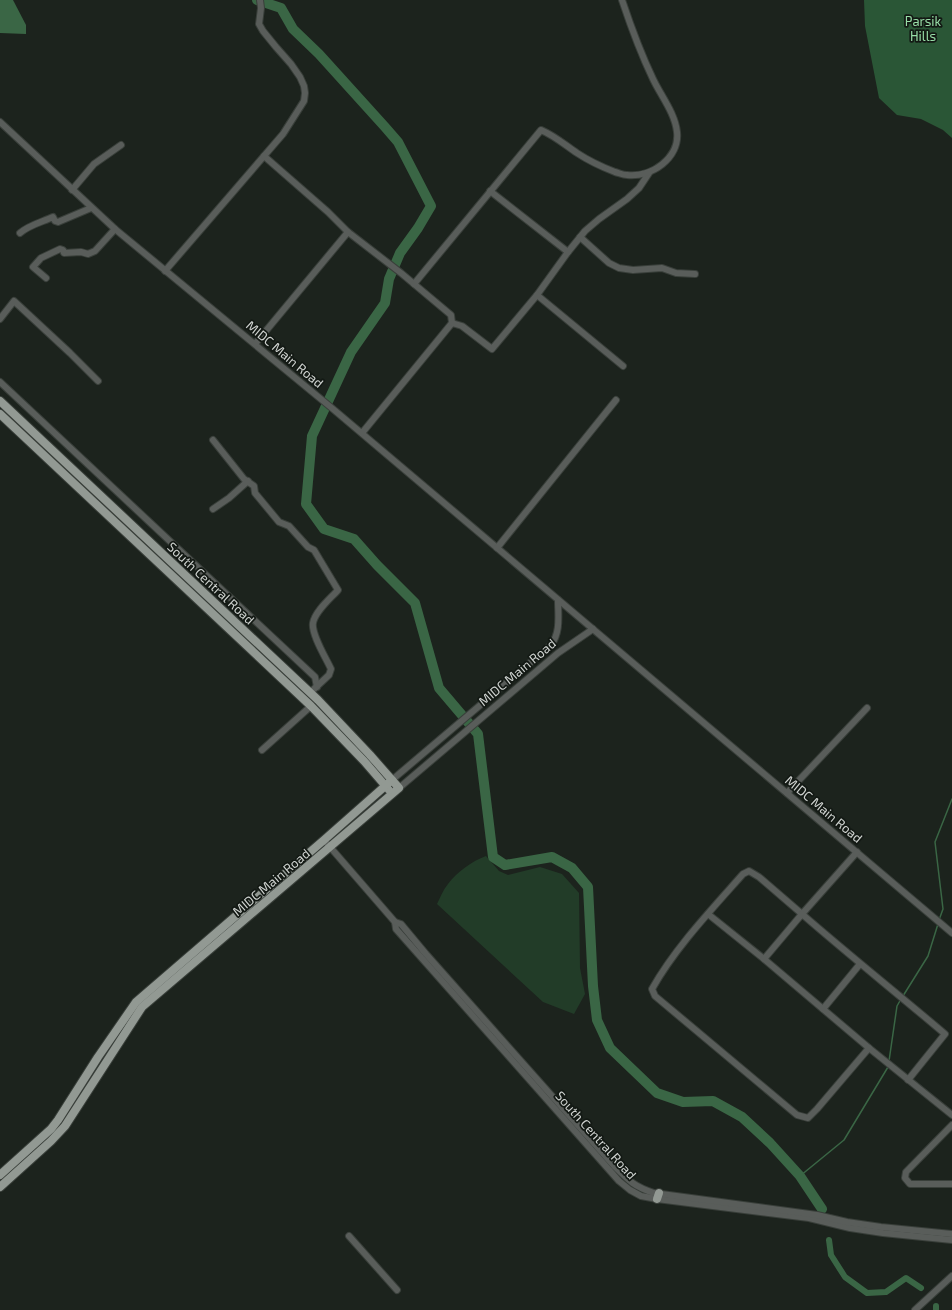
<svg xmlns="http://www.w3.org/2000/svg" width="952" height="1310" font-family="'Exo 2',sans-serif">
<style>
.green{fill:#223c28}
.forest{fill:#2a5636}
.water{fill:#3a6645}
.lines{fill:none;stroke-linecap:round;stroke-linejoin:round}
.stream{stroke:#3a6645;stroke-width:1.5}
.canal{stroke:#3a6645;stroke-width:6}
.river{stroke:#3a6645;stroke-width:10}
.minor-casing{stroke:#393f3a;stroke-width:8}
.major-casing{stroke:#393f3a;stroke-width:10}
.minor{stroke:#595d5a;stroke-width:6}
.major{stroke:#929993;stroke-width:8}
.labels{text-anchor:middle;stroke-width:3.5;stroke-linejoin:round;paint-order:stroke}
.park-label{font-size:13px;fill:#99dfa8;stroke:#131914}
.street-label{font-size:13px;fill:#d0d4d1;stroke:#131914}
</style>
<rect width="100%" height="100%" fill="#1c231d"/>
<path class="green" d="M486 856 499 871 508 875 540 867 562 874 579 893 580 968 585 994 574 1014 543 1002 437 904C440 898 443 890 448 884 457 872 472 861 486 856Z"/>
<polygon class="forest" points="864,0 952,0 952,138 943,130 921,119 897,115 879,98 865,26"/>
<polygon class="water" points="0,0 13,0 26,25 26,34 0,33"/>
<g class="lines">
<g class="stream">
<polyline points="939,920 943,909 935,842 952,799"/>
<polyline points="903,996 928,956 938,924"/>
<polyline points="889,1061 897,1006 901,999"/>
<polyline points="800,1176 844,1140 888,1067"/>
</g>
<g class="canal">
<polyline points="829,1240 831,1255 845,1277 867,1293 886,1292 906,1278 921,1288"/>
<polyline points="936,1310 936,1306"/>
</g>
<polyline class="river" points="257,0 281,8 293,29 319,54 385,127 398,142 431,206 418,228 400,253 389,279 385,303 351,352 312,436 306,504 324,529 354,539 377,565 415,603 439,688 478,734 493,857 505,865 552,857 572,868 588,887 593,986 597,1020 610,1048 657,1093 683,1102 713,1101 742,1117 770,1143 800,1176 822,1209"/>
<defs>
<g id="minor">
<polyline points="0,122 115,229 333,409 952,933"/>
<polyline points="72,190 94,164 121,145"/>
<polyline points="490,191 568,252 537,295 623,366"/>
<polyline points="348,232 401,273 451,315 452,323 362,433"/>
<path d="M20 233C29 225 42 222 53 217L55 221 58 222 91 208"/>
<polyline points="580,237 609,263 619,268 633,270 662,268 676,273 695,274"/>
<polyline points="568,252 585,231 599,219 627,199 639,188 649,173"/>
<polyline points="165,271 283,134 304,101 305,93 304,86 300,77 291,64 276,47 263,31 259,24 261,8 260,0"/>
<polyline points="46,278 33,267 41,258 60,249 63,250 64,253 81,252 88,254 95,251 115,229"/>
<path d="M414 284 541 130C555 136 565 145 577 153 589 161 602 167 615 172 619 173 623 175 627 175 651 178 680 158 677 132 675 113 661 96 653 79 641 54 631 27 622 0"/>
<polyline points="0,319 14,301 70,353 98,381"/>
<polyline points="452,323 462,326 492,349 537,295"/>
<polyline points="255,344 348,232 328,212 264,156"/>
<polyline points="0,382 315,677 317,687"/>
<path d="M213 440 244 479 254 486 255 493 279 522 289 526 308 547 314 550 338 590C331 598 315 611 313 623 311 634 326 658 331 669L329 675 314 689"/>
<polyline points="213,509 229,498 248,481"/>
<polyline points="497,548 616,400"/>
<polyline points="262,750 311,706"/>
<path d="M392 780 551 645C561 632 558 615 558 600"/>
<polyline points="399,788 558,653 593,629"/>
<polyline points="787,793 867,708"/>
<polyline points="324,840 395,922 396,929 619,1181 630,1190 641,1196 657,1199 809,1218 850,1228 883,1233 952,1240"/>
<path d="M857 852 802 914 759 877 749 871 743 874C712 909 675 948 652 989L655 996 797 1115 808 1118 817 1109 869 1048 952 1115"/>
<polyline points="708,914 764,959"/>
<path d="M395 922 401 924 426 954 615 1167C629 1181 635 1187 654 1193L817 1215 847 1222 881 1227 952 1234"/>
<polyline points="823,1009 860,964"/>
<path d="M869 1048 764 959 802 914C849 955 898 994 945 1034L908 1080"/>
<polyline points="952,1125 906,1172 905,1178 910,1184 952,1184"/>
<polyline points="349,1236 397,1290"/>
<polyline points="915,1310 952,1276"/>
</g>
<g id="major">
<polyline points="0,401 318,700 370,755 399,788 142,1007 65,1126 51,1141 0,1187"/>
<polyline points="0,414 311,706 364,761 389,790"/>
<polyline points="0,1175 51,1129 58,1120 98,1057 136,1002 324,840 392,780"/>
<polyline points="657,1199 659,1193"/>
</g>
</defs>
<use href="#minor" class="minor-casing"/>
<use href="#major" class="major-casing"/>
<use href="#minor" class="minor"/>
<use href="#major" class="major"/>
</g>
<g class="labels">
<g class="park-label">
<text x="923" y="26">Parsik<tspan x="923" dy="15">Hills</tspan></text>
</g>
<g class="street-label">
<text transform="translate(285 354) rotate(40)" y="5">MIDC Main Road</text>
<text transform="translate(211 583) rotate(43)" y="5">South Central Road</text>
<text transform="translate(517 672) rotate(-40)" y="5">MIDC Main Road</text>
<text transform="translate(824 809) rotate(40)" y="5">MIDC Main Road</text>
<text transform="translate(271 882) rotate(-40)" y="5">MIDC Main Road</text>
<text transform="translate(596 1135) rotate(48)" y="5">South Central Road</text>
</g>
</g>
</svg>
